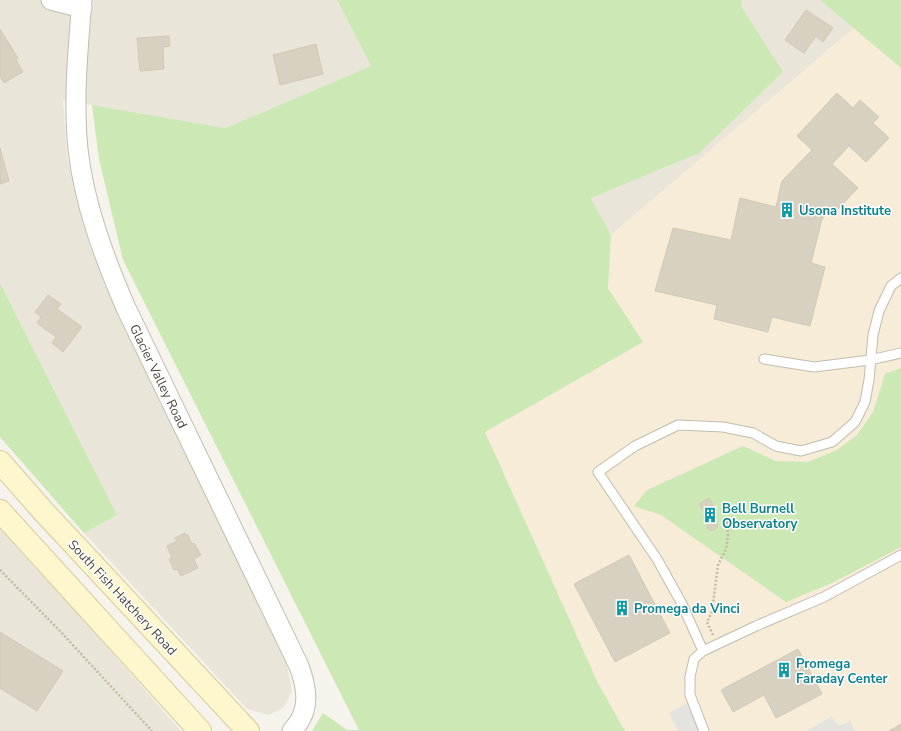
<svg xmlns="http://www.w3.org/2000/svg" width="901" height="731" font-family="'Nunito Sans',sans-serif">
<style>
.residential{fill:#e9e6d9}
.commercial{fill:#f6ecd8}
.green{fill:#cce8b5}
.parking{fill:#e4e3df}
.building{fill:#d7d1c1;stroke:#d2c9b4}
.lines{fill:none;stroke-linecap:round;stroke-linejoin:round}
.lane-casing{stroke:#c1bcae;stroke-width:11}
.street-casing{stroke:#c1bcae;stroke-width:21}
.secondary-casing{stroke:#d4cb9c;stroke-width:24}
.path{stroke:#c2ba9f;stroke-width:2.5;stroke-dasharray:2 2;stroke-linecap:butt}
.lane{stroke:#fff;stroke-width:9}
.street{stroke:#fff;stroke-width:19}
.secondary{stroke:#fef7cd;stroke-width:22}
.labels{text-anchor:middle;stroke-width:3;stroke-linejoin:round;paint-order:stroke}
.culture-label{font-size:13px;font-weight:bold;fill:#0d838f;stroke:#fff;text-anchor:start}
.street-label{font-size:13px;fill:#4a4539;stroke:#fff}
</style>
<rect width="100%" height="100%" fill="#f5f3eb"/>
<g class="residential">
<polygon points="0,0 337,0 371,66 225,128 63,100 67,155 76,199 90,247 104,283 122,323 176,431 287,665 292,691 284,707 269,715 247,709 84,533 117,515 0,283"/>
<polygon points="604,0 820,0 854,28 611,235 591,198"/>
<polygon points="0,529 34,567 65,599 181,731 0,731"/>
</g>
<polygon class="commercial" points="854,28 901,68 901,731 625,731 598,683 484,432 642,342 608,288 611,235"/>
<g class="green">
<polygon points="337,0 742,0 741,6 783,72 699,153 591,198 611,235 608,288 643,342 485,432 598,683 625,731 312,731 323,713 347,730 359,730 123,260 99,159 92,105 225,128 371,66"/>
<polygon points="820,0 901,0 901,68"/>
<polygon points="0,283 117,515 84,533 0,437"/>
<polygon points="901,368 901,547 832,583 786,602 661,515 634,506 647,490 743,446 776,461 808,462 837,450 857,435 873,412 885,374"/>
</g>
<g class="parking">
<polygon points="687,703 701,731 678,731 669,713"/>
<polygon points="831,717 838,726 850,721 855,731 806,731"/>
</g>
<g class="building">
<polygon points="806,10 833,28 823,42 816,36 804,53 785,40"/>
<polygon points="0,29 18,58 16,60 23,72 4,83 0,76"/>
<polygon points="169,36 170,46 163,47 164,69 140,71 137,38"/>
<polygon points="316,44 323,74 280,85 273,55"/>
<polygon points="837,93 853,108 860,100 879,117 873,123 889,138 866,162 849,146 832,164 858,188 831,216 828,213 822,219 811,263 825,267 810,326 772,317 768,332 714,319 717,305 655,291 673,228 731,240 740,198 776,207 782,181 812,150 797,136"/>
<polygon points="0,148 9,181 0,184"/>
<polygon points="48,295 61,304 57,309 82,327 63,352 52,343 56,337 37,323 41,317 35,312"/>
<polygon points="709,498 716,510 715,511 717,514 713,516 718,526 713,531 708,529 707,526 709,521 709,520 705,522 703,518 704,517 703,515 705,514 699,504"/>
<polygon points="185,533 186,536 188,535 192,544 194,543 201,555 194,559 198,568 181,576 177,569 174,570 169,559 172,558 167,546 177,541 175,538"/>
<polygon points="629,555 670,633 615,662 574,584"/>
<polygon points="0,632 63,671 37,711 0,688"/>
<polygon points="798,649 822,694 776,718 764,695 733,712 721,690"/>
<polygon points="901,724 901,731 889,731"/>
</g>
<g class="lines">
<defs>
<g id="lane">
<polyline points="764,359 814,367 870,360 901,353"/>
<polyline points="703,651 756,626 824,597 901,555"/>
<polyline points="704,731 690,695 690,677 694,659 703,651 682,604 657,559 598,472 635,446 678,425 723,427 753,433 776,446 801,451 832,442 855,422 865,402 869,380 873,335 879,311 891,286 901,278"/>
</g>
<g id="street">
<polyline points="51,0 82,8"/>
<path d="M82 0C78 49 73 99 78 149 84 204 104 257 126 308L299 666C305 682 310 702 301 718 299 723 295 727 292 731"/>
</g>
<g id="secondary">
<polyline points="0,462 43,511 248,731"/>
<polyline points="0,511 200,731"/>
</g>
</defs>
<use href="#lane" class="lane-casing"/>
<use href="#street" class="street-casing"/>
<use href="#secondary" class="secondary-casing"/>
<g class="path">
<polyline points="0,570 59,630 152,731"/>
<polyline points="713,635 707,622 712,612 718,565 726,549 728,536 727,523 734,517"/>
</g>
<use href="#lane" class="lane"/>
<use href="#street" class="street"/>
<use href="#secondary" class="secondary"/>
</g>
<defs>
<symbol id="building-bare" viewBox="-9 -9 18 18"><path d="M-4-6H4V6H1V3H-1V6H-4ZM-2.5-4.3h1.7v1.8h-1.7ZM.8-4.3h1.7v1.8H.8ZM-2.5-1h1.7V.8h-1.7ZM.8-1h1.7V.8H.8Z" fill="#0f9aa8" stroke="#fff" stroke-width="2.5" paint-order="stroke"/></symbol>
</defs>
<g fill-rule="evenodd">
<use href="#building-bare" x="776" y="199" width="22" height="22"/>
<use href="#building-bare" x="699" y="504" width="22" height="22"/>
<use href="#building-bare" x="611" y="597" width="22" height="22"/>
<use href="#building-bare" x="773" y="659" width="22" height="22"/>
</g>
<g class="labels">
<g class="culture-label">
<text x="799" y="215">Usona Institute</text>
<text x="722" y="513">Bell Burnell<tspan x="722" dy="15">Observatory</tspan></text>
<text x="634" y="613">Promega da Vinci</text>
<text x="796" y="668">Promega<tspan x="796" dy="15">Faraday Center</tspan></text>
</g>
<g class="street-label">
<text transform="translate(159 376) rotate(64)" y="5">Glacier Valley Road</text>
<text transform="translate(123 597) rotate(47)" y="5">South Fish Hatchery Road</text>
</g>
</g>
</svg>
